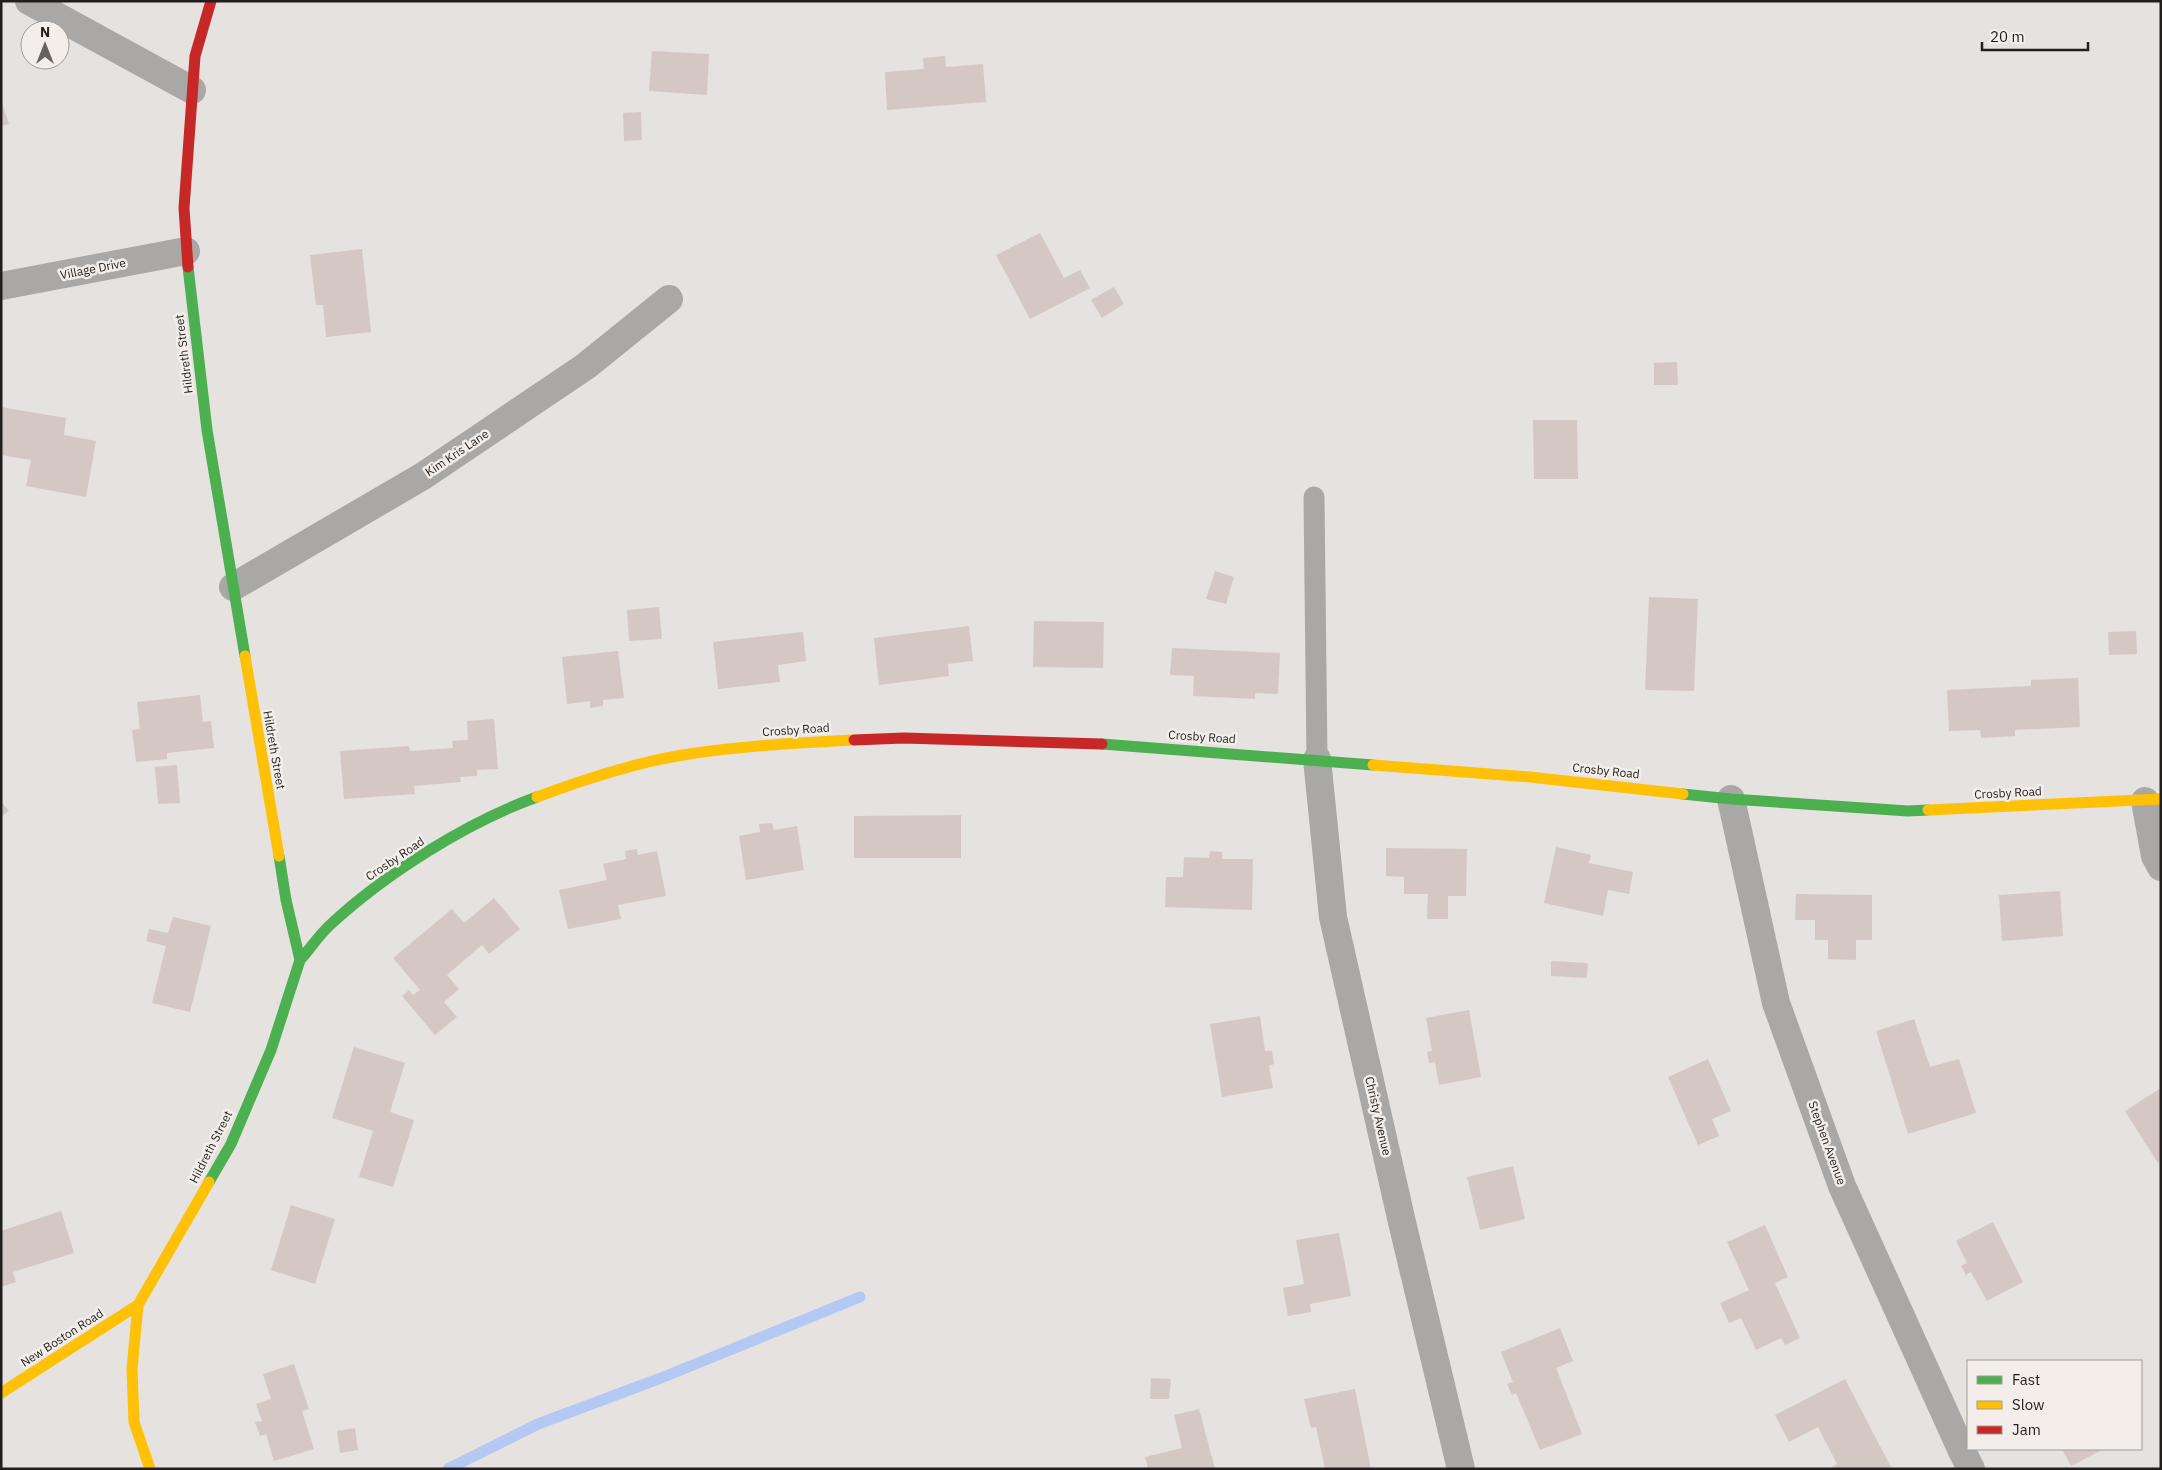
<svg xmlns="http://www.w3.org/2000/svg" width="2162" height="1470" font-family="'IBM Plex Sans',sans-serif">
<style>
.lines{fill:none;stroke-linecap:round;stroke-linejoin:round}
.stream{stroke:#b3c8f3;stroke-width:11}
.building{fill:#d5c8c4}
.lane{stroke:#aaa8a7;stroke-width:21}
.street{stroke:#aaa8a7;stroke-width:28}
.fast{stroke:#4caf50;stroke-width:11}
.slow{stroke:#ffc107;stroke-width:11}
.jam{stroke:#c62828;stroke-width:11}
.labels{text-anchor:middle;stroke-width:5;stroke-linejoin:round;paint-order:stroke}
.street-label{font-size:12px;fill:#211e1d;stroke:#f4eeea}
</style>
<rect width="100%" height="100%" fill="#e5e2df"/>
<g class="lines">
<polyline class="stream" points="448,1469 538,1424 661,1378 860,1297"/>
</g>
<g class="building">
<polygon points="652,51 709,54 707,95 649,91"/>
<polygon points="945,56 946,67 983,64 986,102 887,110 885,72 924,69 923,58"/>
<polygon points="1,100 9,124 1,126"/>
<polygon points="641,112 642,140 624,141 623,113"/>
<polygon points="1040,233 1064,278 1080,270 1090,288 1030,319 996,255"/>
<polygon points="362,249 371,332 326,337 323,305 316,305 310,255"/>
<polygon points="1114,287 1124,304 1102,318 1091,300"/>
<polygon points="1677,362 1678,385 1654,385 1654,363"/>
<polygon points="1,407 66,418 64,435 96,441 86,497 26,486 31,460 1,455"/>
<polygon points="1533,420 1577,420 1578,479 1534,479"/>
<polygon points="1215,571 1234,577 1226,604 1206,599"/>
<polygon points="1649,597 1698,599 1694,691 1645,690"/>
<polygon points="659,607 662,639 629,641 627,610"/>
<polygon points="1034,621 1104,622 1103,668 1033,667"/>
<polygon points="969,626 973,661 948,664 949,676 879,685 874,638"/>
<polygon points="2136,631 2137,654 2109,655 2108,632"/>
<polygon points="803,632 806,661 778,665 780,682 718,689 713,642"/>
<polygon points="1172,648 1280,653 1278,694 1255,693 1255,699 1193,696 1194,676 1170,675"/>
<polygon points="618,651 624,698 603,700 603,706 590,708 590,701 567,704 562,657"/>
<polygon points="2078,678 2080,727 2015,730 2015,736 1981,738 1980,730 1949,731 1947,690 2031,686 2031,680"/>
<polygon points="200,695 203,722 211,721 214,748 167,753 167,759 136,762 132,730 140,729 137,702"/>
<polygon points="494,719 498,769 477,770 477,776 460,777 461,782 414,786 415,794 344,799 340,751 409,746 410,751 453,748 452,741 468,740 467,721"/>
<polygon points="177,765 180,803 158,804 155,767"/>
<polygon points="1,801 9,811 1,817"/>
<polygon points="961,815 961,858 854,858 854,816"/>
<polygon points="772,823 774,830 797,826 804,870 746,880 739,836 760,832 759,824"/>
<polygon points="1556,847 1591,855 1589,863 1633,872 1629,894 1608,890 1603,916 1544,903"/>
<polygon points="1386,848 1467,849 1466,896 1448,896 1448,919 1427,919 1428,894 1404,894 1404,877 1386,876"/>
<polygon points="637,849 638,855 657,851 666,896 618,905 621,919 568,929 559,890 607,880 603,864 626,859 625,851"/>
<polygon points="1210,851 1222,852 1222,859 1253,859 1252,910 1165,907 1166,877 1183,877 1184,857 1209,858"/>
<polygon points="2060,891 2063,936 2002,941 1999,895"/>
<polygon points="1796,894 1872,895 1872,940 1856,940 1856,960 1828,959 1828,940 1815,940 1815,920 1795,920"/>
<polygon points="494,898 520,929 489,954 482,945 447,975 459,989 444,1002 457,1017 435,1035 402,996 409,990 413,995 420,990 393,958 452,909 464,923"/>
<polygon points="173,917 211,926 190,1012 152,1003 166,946 146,941 149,929 168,933"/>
<polygon points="1551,961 1588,963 1587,978 1551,976"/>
<polygon points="1469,1010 1481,1077 1439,1085 1435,1062 1429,1063 1427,1052 1432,1051 1426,1018"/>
<polygon points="1260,1016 1265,1051 1272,1051 1274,1064 1269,1066 1273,1088 1222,1097 1210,1024"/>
<polygon points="1914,1019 1930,1067 1959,1059 1976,1113 1908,1134 1876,1031"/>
<polygon points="354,1047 405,1063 390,1112 414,1120 393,1187 359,1177 373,1131 332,1118"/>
<polygon points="1708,1059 1731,1111 1712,1119 1719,1136 1698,1145 1668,1077"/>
<polygon points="2161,1088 2161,1161 2158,1163 2125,1111"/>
<polygon points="1513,1166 1525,1219 1480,1230 1467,1177"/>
<polygon points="291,1205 335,1219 315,1284 271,1270"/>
<polygon points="61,1211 74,1253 13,1272 16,1282 1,1287 1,1231"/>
<polygon points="1993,1222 2023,1282 1987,1301 1971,1272 1966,1275 1961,1266 1967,1263 1956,1241"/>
<polygon points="1765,1225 1788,1277 1775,1283 1800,1338 1785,1345 1781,1338 1756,1350 1741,1318 1729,1323 1720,1303 1749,1290 1727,1242"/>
<polygon points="1339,1233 1351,1296 1310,1304 1311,1312 1288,1316 1283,1288 1304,1284 1296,1240"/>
<polygon points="1560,1328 1573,1361 1556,1368 1582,1434 1540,1450 1516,1393 1512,1395 1507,1384 1513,1382 1501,1352"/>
<polygon points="294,1364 309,1409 302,1411 314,1449 274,1461 266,1434 260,1436 255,1422 262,1421 256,1404 271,1399 263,1374"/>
<polygon points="1151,1378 1171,1379 1169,1399 1150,1399"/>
<polygon points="1845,1379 1892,1469 1829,1469 1837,1464 1818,1427 1789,1442 1775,1415"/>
<polygon points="1355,1389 1371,1469 1325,1469 1316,1427 1311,1428 1304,1399"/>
<polygon points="1199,1409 1215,1469 1148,1469 1145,1457 1182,1448 1174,1415"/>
<polygon points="355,1428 358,1450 340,1453 337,1431"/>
<polygon points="2062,1449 2104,1449 2071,1466"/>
</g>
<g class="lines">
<polyline class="lane" points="1314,497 1317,759"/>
<g class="street">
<polyline points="29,1 192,90"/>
<polyline points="1,286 186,251"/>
<polyline points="233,587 423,476 586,366 669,299"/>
<polyline points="1317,759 1333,917 1401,1218 1461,1469"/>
<polyline points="1731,799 1776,1003 1842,1186 1962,1451 1971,1469"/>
<polyline points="2145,801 2155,856 2161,867"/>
</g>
<g class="fast">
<polyline points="188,267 207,430 245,656"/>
<polyline points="1102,744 1373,765"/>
<polyline points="1683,794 1731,799 1908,811 1928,810"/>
<path d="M300 960C310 949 319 935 330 925 385 874 467 822 537 797"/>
<polyline points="209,1182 231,1144 271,1050 300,960 286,900 279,856"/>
</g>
<g class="slow">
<polyline points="245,656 279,856"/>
<polyline points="1373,765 1530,777 1683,794"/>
<path d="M537 797C585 779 633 763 683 755 739 746 797 743 854 740"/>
<polyline points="1928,810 2161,799"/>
<polyline points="1,1393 138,1305"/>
<polyline points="150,1469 134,1422 132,1369 138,1305 209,1182"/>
</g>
<g class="jam">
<polyline points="188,267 184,208 195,56 211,1"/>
<polyline points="854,740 904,738 1102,744"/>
</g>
</g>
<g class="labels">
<g class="street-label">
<text transform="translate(93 269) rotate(-11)" y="4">Village Drive</text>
<text transform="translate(184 354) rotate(-97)" y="4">Hildreth Street</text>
<text transform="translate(457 453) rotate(-34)" y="4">Kim Kris Lane</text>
<text transform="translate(796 730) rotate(-4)" y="4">Crosby Road</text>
<text transform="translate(1202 737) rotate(4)" y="4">Crosby Road</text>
<text transform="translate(274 750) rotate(80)" y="4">Hildreth Street</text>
<text transform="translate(1606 771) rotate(6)" y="4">Crosby Road</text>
<text transform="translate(2008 793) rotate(-3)" y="4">Crosby Road</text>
<text transform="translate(395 859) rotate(-34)" y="4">Crosby Road</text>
<text transform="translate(1378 1116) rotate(77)" y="4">Christy Avenue</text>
<text transform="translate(1827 1143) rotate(70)" y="4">Stephen Avenue</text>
<text transform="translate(211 1147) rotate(-63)" y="4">Hildreth Street</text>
<text transform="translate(62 1338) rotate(-33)" y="4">New Boston Road</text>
</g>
</g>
<rect width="2162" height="1470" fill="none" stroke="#211e1d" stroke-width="5"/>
<rect x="1967" y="1360" width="175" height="90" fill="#f4eeea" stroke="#a09b98"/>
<rect x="1977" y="1376" width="25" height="8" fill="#4caf50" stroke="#a09b98"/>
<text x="2012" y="1385" font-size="15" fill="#211e1d">Fast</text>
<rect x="1977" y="1401" width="25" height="8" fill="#ffc107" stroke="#a09b98"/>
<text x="2012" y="1410" font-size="15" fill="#211e1d">Slow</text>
<rect x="1977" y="1426" width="25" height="8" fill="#c62828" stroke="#a09b98"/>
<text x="2012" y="1435" font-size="15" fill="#211e1d">Jam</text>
<g transform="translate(45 45)"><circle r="24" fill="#f4eeea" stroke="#a09b98"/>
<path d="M0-4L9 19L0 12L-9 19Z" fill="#666361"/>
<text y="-8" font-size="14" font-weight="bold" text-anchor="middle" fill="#211e1d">N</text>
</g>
<path d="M1982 42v8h106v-8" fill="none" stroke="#211e1d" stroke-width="2.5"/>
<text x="1990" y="42" font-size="15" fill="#211e1d" stroke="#f4eeea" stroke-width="4" paint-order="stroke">20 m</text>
</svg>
